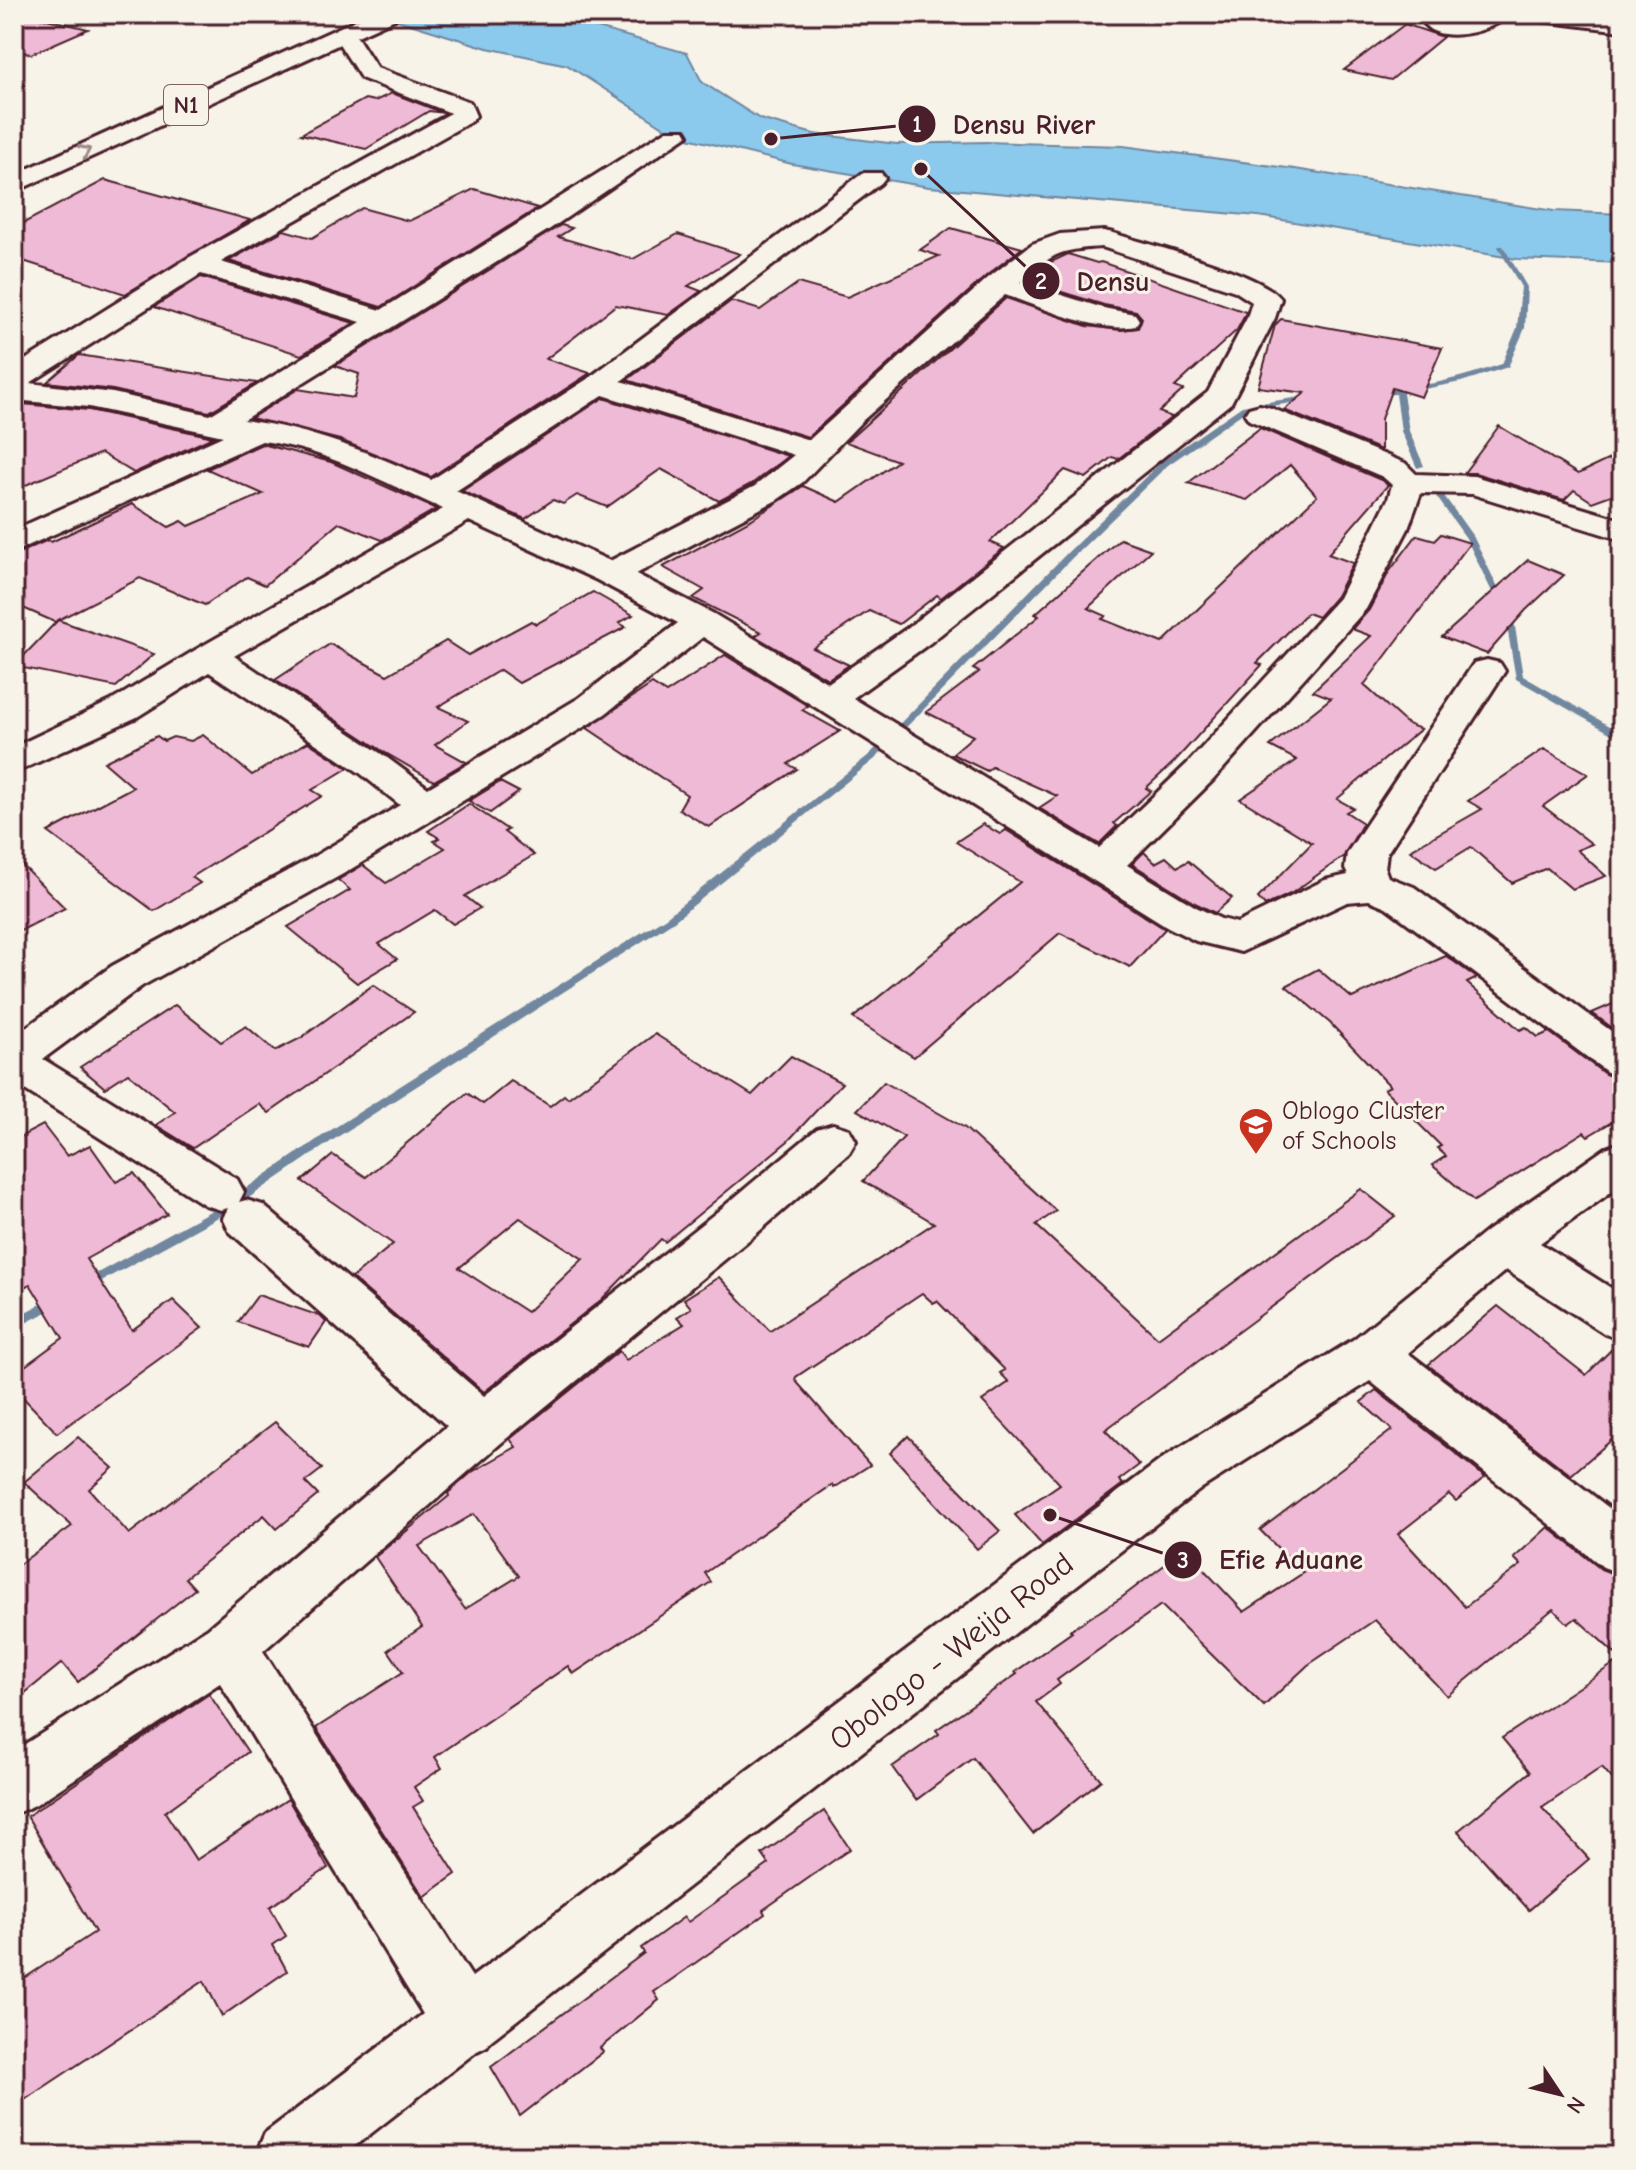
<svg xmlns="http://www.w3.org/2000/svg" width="1636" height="2170" font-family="'Comic Neue',sans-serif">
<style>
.water{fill:#8bcaec;stroke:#71869f;stroke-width:2}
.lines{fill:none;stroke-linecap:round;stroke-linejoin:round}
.stream{fill:#71869f;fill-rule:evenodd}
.building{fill:#efbad5;stroke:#4a1f2b;stroke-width:2;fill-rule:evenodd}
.minor-casing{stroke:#4a1f2b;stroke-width:6}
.highway-casing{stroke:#4a1f2b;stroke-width:6}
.minor{fill:#f7f3e8;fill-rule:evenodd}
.highway{fill:#f7f3e8;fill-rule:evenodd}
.oneway{stroke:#a0898a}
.labels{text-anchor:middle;stroke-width:6;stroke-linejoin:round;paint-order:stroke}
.shield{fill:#f7f3e8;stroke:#7e5f64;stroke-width:2}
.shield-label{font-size:24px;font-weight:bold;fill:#4a1f2b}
.poi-label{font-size:26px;fill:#4a1f2b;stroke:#f7f3e8;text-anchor:start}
.near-street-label{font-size:32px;fill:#4a1f2b;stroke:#f7f3e8}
.leader{fill:none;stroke:#4a1f2b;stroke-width:3}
.callout-dot{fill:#4a1f2b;stroke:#f7f3e8;stroke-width:3}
.mark-label{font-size:24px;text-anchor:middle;font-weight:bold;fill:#fff}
.callout-label{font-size:28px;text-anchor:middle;font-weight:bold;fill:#4a1f2b;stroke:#f7f3e8;stroke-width:6;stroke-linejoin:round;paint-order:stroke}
</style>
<rect width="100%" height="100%" fill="#f7f3e8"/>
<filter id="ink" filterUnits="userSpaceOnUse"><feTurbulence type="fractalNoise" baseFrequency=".0125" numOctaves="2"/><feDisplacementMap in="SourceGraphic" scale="16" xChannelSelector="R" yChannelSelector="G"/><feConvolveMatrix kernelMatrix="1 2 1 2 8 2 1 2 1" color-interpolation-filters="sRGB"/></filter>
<g filter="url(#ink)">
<polygon class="water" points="378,14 548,14 687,53 702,82 760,119 814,134 897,144 985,142 1123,146 1295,169 1554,211 1622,214 1622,263 1517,259 1258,216 929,187 792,164 676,135 567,65 487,48"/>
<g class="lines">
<g class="stream">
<path d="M1499 246H1503L1527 287 1525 328 1508 367 1461 382 1403 393 1409 431 1424 466 1417 468 1401 431 1396 394 1378 395 1374 393 1378 391C1421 388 1461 378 1502 364L1517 328 1521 287 1498 247Z"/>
<polygon points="1313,395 1316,395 1316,399 1247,410 1168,465 1073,557 875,759 674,921 339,1136 231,1210 89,1288 85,1290 81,1288 79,1285 81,1282 223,1204 331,1130 666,917 869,755 1067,553 1162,461 1242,406"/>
<polygon points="1434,490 1440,490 1474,538 1514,621 1523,676 1622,733 1622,740 1516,679 1506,621 1466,538 1433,492"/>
<polygon points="56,1296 60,1297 62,1301 60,1305 14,1329 14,1318"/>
</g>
</g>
<g class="building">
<polygon points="14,14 26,14 88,29 31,54 14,50"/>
<polygon points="1405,24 1443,37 1391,80 1344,70"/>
<polygon points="392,93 444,113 429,111 366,149 301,134 365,99 375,101"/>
<polygon points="105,180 156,194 250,220 125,294 14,258 14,228"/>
<polygon points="474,189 538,208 381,307 229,261 284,230 312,238 362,208 409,221"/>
<polygon points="561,225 572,228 558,237 633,259 678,234 740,254 688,286 701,291 668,315 616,305 546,359 590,373 431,477 340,440 251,418 298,389 354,398 359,374 335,366"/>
<polygon points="951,228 1022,248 986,276 808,437 627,380 731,301 760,310 798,283 847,297 939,256 920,250"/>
<polygon points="1068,254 1097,263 1101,262 1246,312 1244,317 1237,330 1175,387 1183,390 1159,412 1172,417 1118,459 1112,457 1086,478 1065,470 990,542 1004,548 941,598 937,595 899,624 869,611 813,648 849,665 828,679 755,636 761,632 693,598 704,590 663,567 752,519 803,486 839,502 898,461 846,442 1006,298 1087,326 1121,330 1138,328 1142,318 1136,311 1104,305 1026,281 1051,262"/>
<polygon points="201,277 354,323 301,355 154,307"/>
<polygon points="1281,319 1442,348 1421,397 1392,388 1381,419 1381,450 1284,410 1305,393 1258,387 1275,325"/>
<polygon points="79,355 257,383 209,412 113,390 47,382"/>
<polygon points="603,398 788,456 753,483 719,501 661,469 607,507 577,495 563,504 553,500 525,519 462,491"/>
<polygon points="22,404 89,410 213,437 134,473 101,453 14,490 14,411"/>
<polygon points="1499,426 1578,474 1622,453 1622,491 1592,502 1574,490 1564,500 1475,473 1464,473"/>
<polygon points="1260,428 1381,480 1388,485 1328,554 1353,563 1336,596 1318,617 1307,613 1257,663 1262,665 1174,762 1146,788 1151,791 1114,823 1117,826 1099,844 1039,808 1057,796 992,767 987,771 952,754 973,736 926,712 979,672 973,669 1039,616 1035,614 1120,539 1151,550 1088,608 1106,616 1102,619 1162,643 1317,496 1290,465 1247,500 1188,483"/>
<polygon points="262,444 331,462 436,509 382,540 339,523 265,585 247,577 205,605 140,578 58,620 154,654 116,687 14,666 58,620 55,622 14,604 14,555 48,540 51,542 132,504 169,527 182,521 189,526 263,494 207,469"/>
<polygon points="1441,534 1470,543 1364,685 1407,724 1421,729 1337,799 1353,808 1346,812 1363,823 1344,856 1292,893 1265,906 1258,898 1312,843 1240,799 1297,760 1270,746 1331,698 1313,691 1371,636 1352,629 1369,610 1389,572 1417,535 1435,540"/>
<polygon points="1528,560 1564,575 1526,610 1487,654 1442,637"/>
<polygon points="593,592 633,615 619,623 626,627 519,683 500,670 438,707 468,721 435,745 466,762 434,781 384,752 275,680 330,644 387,675 446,641 468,655 531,621 536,624"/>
<polygon points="725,655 808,706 802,710 840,731 788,764 797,769 709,827 679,809 687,795 587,728 652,684 666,693"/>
<polygon points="203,735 252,775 308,742 348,768 312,790 322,796 192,877 200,883 154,911 48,832 133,787 104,762 157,736 164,741 173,737 191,741"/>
<polygon points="1544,749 1588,774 1543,806 1592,844 1577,850 1606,876 1572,889 1547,868 1512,883 1471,847 1436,868 1410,850 1482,809 1468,801"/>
<polygon points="500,782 519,792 490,813 469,801"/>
<polygon points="469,804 508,830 504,832 534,855 465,896 480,908 453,924 435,910 379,944 397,959 357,983 288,927 350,890 338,880 363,865 386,883 445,848 434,841 439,838 428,831"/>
<polygon points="983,824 1000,834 1006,830 1165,929 1130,967 1060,933 914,1057 853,1018 1020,882 956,842"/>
<polygon points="1144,852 1155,863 1166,857 1177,867 1188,861 1232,898 1215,913 1197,904 1132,864"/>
<polygon points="14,857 65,908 14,934"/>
<polygon points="1446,956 1477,978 1467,983 1520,1030 1526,1027 1538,1037 1549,1032 1605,1074 1622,1080 1622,1116 1588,1136 1584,1132 1474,1201 1432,1165 1446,1156 1437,1148 1441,1146 1384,1089 1390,1086 1330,1023 1286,986 1318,969 1352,998"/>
<polygon points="373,985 414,1012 269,1113 259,1104 193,1148 156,1125 175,1112 128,1073 105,1088 80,1067 175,1005 221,1042 246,1026 275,1051 301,1038"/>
<polygon points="1622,1000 1622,1035 1592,1013"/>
<path d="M655 1034 752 1095 791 1056 842 1083 788 1141 665 1242 661 1239 601 1300 484 1392 352 1278 393 1244 302 1181 333 1155 366 1177 467 1093 483 1104 511 1081 550 1106 564 1095 568 1098ZM520 1218 583 1259 527 1312 459 1268Z"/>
<path d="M884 1082 965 1128 1056 1211 1036 1225 1158 1338 1361 1189 1395 1216 1105 1430 1139 1465 1119 1480 1123 1484 1042 1545 1015 1515 1060 1484 982 1401 1009 1382 1000 1373 1005 1370 937 1301 933 1303 922 1293 796 1377 795 1380 870 1465 834 1488 832 1485 705 1573 711 1582 573 1674 568 1666 435 1757 442 1768 414 1787 423 1801 413 1807 456 1874 424 1897 316 1728 403 1672 388 1650 422 1627 375 1557 449 1496 448 1493 472 1472 516 1447 510 1439 619 1351 626 1360 684 1324 677 1317 691 1308 684 1299 719 1277 770 1331 934 1223 863 1181 904 1137 857 1110ZM474 1514 519 1576 465 1609 419 1546Z"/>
<polygon points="43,1125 67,1156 90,1145 116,1182 134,1173 167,1214 86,1259 132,1330 173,1300 202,1328 57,1433 14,1388 14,1374 63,1338 30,1284 14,1292 14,1140"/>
<polygon points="258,1295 320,1316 326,1322 309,1347 238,1322"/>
<polygon points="1498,1306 1586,1375 1619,1342 1622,1343 1622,1431 1571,1475 1428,1365"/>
<polygon points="1376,1390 1485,1477 1456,1501 1449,1494 1398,1534 1465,1607 1521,1565 1514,1558 1548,1527 1601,1569 1622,1577 1622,1790 1602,1767 1542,1808 1589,1859 1529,1910 1458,1831 1530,1772 1502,1738 1621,1659 1576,1618 1568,1624 1553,1609 1447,1696 1375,1620 1308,1665 1264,1706 1161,1605 1057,1680 1060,1684 1036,1702 1101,1780 1033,1834 973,1758 916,1800 892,1767 939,1734 936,1730 1017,1674 1015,1672 1072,1632 1070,1630 1121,1598 1171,1560 1179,1569 1193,1558 1244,1612 1303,1573 1260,1530 1392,1430 1361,1402"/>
<polygon points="275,1422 322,1469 305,1482 318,1495 277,1529 264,1515 185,1578 195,1589 78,1682 62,1663 14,1702 14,1568 72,1526 24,1482 78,1437 113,1468 89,1489 129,1534"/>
<polygon points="908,1436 1000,1531 977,1549 890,1453"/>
<polygon points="209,1694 248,1752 165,1812 196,1860 288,1799 328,1868 270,1907 286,1936 273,1945 287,1971 222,2016 204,1981 14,2107 14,1985 95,1932 27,1816"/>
<polygon points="824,1811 850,1849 763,1910 765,1914 654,1992 659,2000 600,2048 603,2052 520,2116 491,2067 644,1953 641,1948 684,1917 688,1922 769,1864 762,1854"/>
</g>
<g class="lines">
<defs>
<g id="minor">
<path d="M1482 14H1509C1494 32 1441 44 1425 25 1437 11 1464 25 1482 14Z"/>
<path d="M1531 14C1562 14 1592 14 1622 21V31L1542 21Z"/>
<path d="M349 35 357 37 377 68 470 102 476 116 472 121 221 262 381 310 667 130H685L688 135 550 229 243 420C310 429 369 452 431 480L589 378 863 173H881L885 178 881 183 621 381 809 440 988 278 1032 244 1060 234 1104 231 1113 233C1148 245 1263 273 1281 299L1275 318 1231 403 930 643 853 698 1099 848 1187 764 1339 598 1388 499 1392 485 1383 477 1249 420 1245 414 1249 408 1260 405 1271 408 1405 463 1416 474 1474 476 1622 520V540L1472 494 1421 493 1408 529 1366 609 1213 780 1127 865 1196 907 1221 919 1237 923 1325 880 1348 875 1345 869 1347 853 1474 663 1487 660 1500 663 1505 671 1387 853 1385 869 1388 877 1414 887 1622 1039V1077L1607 1072 1386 907 1369 900 1347 902 1241 952 1196 941 1168 927 703 637 605 714 343 874 142 986 43 1059 237 1179 244 1192 239 1202 246 1200 263 1205 484 1396 722 1208 817 1129 833 1124 849 1129 856 1141 849 1153 756 1234 501 1443 263 1651 472 1977 1166 1456 1354 1339 1487 1231 1606 1148 1622 1142V1184L1540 1243 1622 1295V1340L1605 1334 1506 1270 1408 1353 1622 1518V1574L1603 1567 1370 1381 1202 1488 490 2041 487 2046 477 2051 342 2156H255L265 2133 423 2014 220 1683 35 1805 14 1814V1751L208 1628 447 1426 229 1231 223 1218 228 1208 221 1210 205 1205 14 1083V1036L112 966 315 856 400 805 360 773 209 672 137 717 14 773V747L111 701 197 649 443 509C385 483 326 449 262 441L14 552V530L223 436 89 407 14 400V367L188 258 451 113 361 78 338 42ZM1102 247 1235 291 1252 302 1247 318 1208 392 906 629 828 683 714 614 636 574 777 500 803 482 862 421 1005 295C1039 306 1101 334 1135 326L1139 320 1135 314 1103 308 1020 282C1054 253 1057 250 1102 247ZM201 274 361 322 210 415 113 393 30 383ZM603 395 794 455 755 486 610 561 456 491ZM469 521 597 580 678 623 579 698 428 788 386 757 234 656Z"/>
</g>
<polygon id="highway" points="369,14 398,14 395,19 14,192 14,175"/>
</defs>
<use href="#minor" class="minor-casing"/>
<use href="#highway" class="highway-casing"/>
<use href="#minor" class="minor"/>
<use href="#highway" class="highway"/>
</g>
<defs><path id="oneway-chevron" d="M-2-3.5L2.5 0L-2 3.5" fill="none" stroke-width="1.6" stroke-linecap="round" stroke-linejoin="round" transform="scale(2)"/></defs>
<use class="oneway" href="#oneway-chevron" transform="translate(85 151) rotate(-25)"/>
</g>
<defs>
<symbol id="school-pin" viewBox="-11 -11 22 30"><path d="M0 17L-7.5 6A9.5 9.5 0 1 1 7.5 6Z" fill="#c8321e" stroke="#f7f3e8"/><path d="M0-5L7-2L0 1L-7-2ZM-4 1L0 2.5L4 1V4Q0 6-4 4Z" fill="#fff"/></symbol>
</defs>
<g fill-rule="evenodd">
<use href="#school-pin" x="1236" y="1105" width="40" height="54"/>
</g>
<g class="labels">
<rect class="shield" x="164" y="85" width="44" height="40" rx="6"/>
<g class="shield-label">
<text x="186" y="113">N1</text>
</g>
<g class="poi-label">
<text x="1282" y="1119">Oblogo Cluster<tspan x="1282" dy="30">of Schools</tspan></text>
</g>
<g class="near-street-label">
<text transform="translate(951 1651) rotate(-38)" y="11">Obologo - Weija Road</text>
</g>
</g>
<path class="leader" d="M771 139L917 124M921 169L1041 281M1050 1515L1183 1560"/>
<g class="callout-dot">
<circle cx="771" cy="139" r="8"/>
<circle cx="921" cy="169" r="8"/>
<circle cx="1050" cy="1515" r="8"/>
<circle cx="917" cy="124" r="20"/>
<circle cx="1041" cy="281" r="20"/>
<circle cx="1183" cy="1560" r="20"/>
</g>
<g class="mark-label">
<text x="917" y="132">1</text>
<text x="1041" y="289">2</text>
<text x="1183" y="1568">3</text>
</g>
<g class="callout-label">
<text x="1024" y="134">Densu River</text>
<text x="1113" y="291">Densu</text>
<text x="1291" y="1569">Efie Aduane</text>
</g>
<rect width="1636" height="2170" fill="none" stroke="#f7f3e8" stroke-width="48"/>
<rect x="24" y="24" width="1588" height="2122" fill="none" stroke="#4a1f2b" stroke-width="3" filter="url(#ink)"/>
<g transform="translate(1560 2094) rotate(125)" stroke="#f7f3e8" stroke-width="6" paint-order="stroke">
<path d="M0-6L14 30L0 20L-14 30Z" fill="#4a1f2b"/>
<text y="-12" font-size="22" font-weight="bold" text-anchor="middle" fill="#4a1f2b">N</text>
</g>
</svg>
